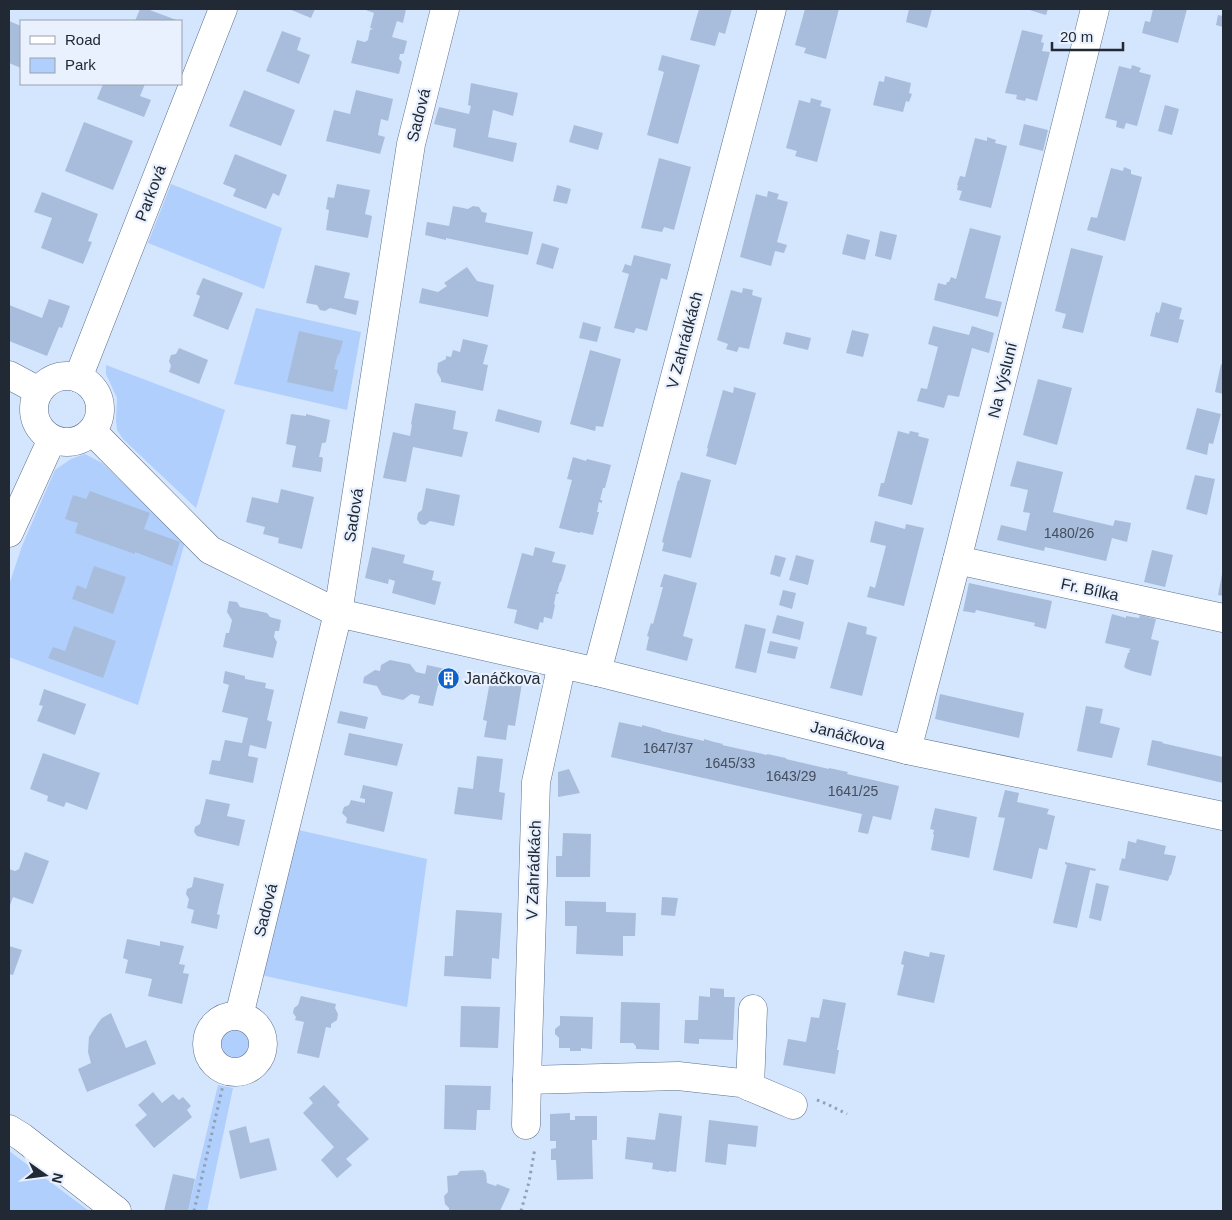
<svg xmlns="http://www.w3.org/2000/svg" width="1232" height="1220" font-family="Helvetica,sans-serif">
<style>
.green{fill:#b0cffc}
.building{fill:#a8bddb}
.lines{fill:none;stroke-linecap:round;stroke-linejoin:round}
.minor-casing{stroke:#5d708b;stroke-width:29}
.path{stroke:#92a0b4;stroke-width:3;stroke-dasharray:2.5 4;stroke-linecap:butt}
.minor{stroke:#fff;stroke-width:28}
.labels{text-anchor:middle;stroke-width:4.5;stroke-linejoin:round;paint-order:stroke}
.number-label{font-size:14px;fill:#434e5e}
.street-label{font-size:16px;fill:#212934;stroke:#e9f1fe}
.poi-label{font-size:16px;fill:#212934;stroke:#e9f1fe;text-anchor:start}
</style>
<rect width="100%" height="100%" fill="#d4e5fe"/>
<g class="green">
<polygon points="171,184 282,228 264,289 148,243"/>
<polygon points="256,308 361,332 347,410 234,384"/>
<polygon points="106,365 225,410 196,508 123,439 117,430 116,420 117,398 106,374"/>
<polygon points="85,454 102,463 185,542 138,705 9,657 9,585 22,546 55,470 71,459"/>
<polygon points="294,829 427,859 407,1007 261,975"/>
<circle cx="235" cy="1045" r="17"/>
<polygon points="218,1085 233,1088 207,1211 188,1211"/>
<polygon points="9,1151 89,1211 9,1211"/>
</g>
<g class="building">
<polygon points="140,9 147,9 179,21 135,21"/>
<polygon points="289,9 315,9 311,18"/>
<polygon points="363,9 406,9 403,23 397,21 392,37 407,41 404,53 403,54 400,54 399,59 402,62 399,74 351,63 357,40 365,42 368,40 370,30 373,29 370,28 374,13"/>
<polygon points="699,9 732,9 725,34 719,32 715,46 690,40"/>
<polygon points="805,9 839,9 826,59 804,53 806,48 795,45"/>
<polygon points="909,9 932,9 927,28 906,22"/>
<polygon points="1026,9 1048,9 1046,15"/>
<polygon points="1153,9 1187,9 1178,43 1142,33 1145,21 1150,22"/>
<polygon points="1218,15 1223,16 1223,27 1216,25"/>
<polygon points="9,21 21,26 21,68 9,63"/>
<polygon points="1022,30 1043,35 1041,42 1044,43 1042,51 1050,52 1037,101 1026,98 1025,101 1016,99 1017,95 1005,93"/>
<polygon points="282,31 301,38 297,50 310,55 299,84 266,71"/>
<polygon points="662,55 700,65 678,144 647,135 664,72 658,70"/>
<polygon points="1132,65 1141,68 1139,72 1151,75 1137,126 1126,123 1124,129 1116,127 1117,121 1105,118 1119,66 1131,69"/>
<polygon points="885,76 911,83 909,93 912,94 909,102 906,101 903,112 873,105 879,81 884,82"/>
<polygon points="471,83 518,93 513,116 493,110 488,137 517,143 513,162 453,147 456,129 434,124 439,107 469,114 471,106 468,105"/>
<polygon points="103,84 145,84 140,96 151,100 144,117 97,99"/>
<polygon points="244,90 295,110 281,146 229,126"/>
<polygon points="356,90 393,99 388,121 381,119 378,135 385,137 380,154 326,141 334,110 350,114"/>
<polygon points="811,98 822,101 820,106 831,109 817,162 795,156 797,151 786,148 799,100 810,103"/>
<polygon points="1165,105 1179,109 1172,135 1158,131"/>
<polygon points="84,122 133,141 113,190 65,171"/>
<polygon points="1024,124 1048,130 1043,151 1019,145"/>
<polygon points="574,125 603,133 598,150 569,142"/>
<polygon points="987,137 996,140 995,143 1007,146 991,208 959,200 962,191 957,190 958,185 957,185 960,176 965,177 975,138 987,141"/>
<polygon points="235,154 287,175 279,196 273,193 266,209 233,196 236,189 223,184"/>
<polygon points="659,158 691,167 674,230 664,227 662,232 641,228"/>
<polygon points="1124,167 1131,170 1131,174 1142,177 1125,241 1087,230 1091,217 1097,218 1111,168 1123,171"/>
<polygon points="337,184 370,190 365,214 372,216 368,238 326,230 329,210 326,209 328,197 334,198"/>
<polygon points="557,185 571,189 567,204 553,201"/>
<polygon points="768,191 779,194 777,199 788,202 777,242 787,245 784,253 775,251 771,266 740,257 756,194 767,197"/>
<polygon points="42,192 98,214 88,241 92,242 83,264 41,248 52,218 34,212"/>
<polygon points="453,206 468,209 473,206 479,207 482,212 487,213 485,222 533,232 528,255 446,238 446,240 425,235 427,222 449,226"/>
<polygon points="970,228 1001,236 985,298 1002,302 998,317 934,300 938,283 946,285 947,282 949,282 951,277 956,279"/>
<polygon points="880,231 897,235 891,260 875,256"/>
<polygon points="847,234 870,240 865,260 842,254"/>
<polygon points="542,243 559,248 553,269 536,264"/>
<polygon points="1071,248 1103,256 1083,333 1062,328 1066,314 1055,311"/>
<polygon points="634,255 671,264 667,280 661,278 647,331 636,328 634,333 614,328 629,274 622,272 625,264 631,266"/>
<polygon points="315,265 350,273 344,298 359,301 356,315 330,308 325,311 320,310 317,305 306,303"/>
<polygon points="467,267 477,281 494,285 488,317 419,303 422,288 438,292 447,286 444,283"/>
<polygon points="203,278 243,293 228,330 193,316 200,296 196,294"/>
<polygon points="743,288 753,290 752,295 762,298 749,349 739,347 737,352 726,349 728,344 717,340 731,290 742,293"/>
<polygon points="49,299 70,306 62,328 59,327 47,356 9,341 9,305 42,318"/>
<polygon points="1162,302 1182,308 1179,319 1184,320 1178,343 1150,336 1156,312 1159,313"/>
<polygon points="583,322 601,327 597,342 579,338"/>
<polygon points="933,326 969,335 972,326 994,333 989,353 972,348 959,397 948,395 944,408 917,401 921,388 927,389 938,347 928,344"/>
<polygon points="852,330 869,334 863,357 846,353"/>
<polygon points="299,331 343,341 339,355 338,354 334,369 338,370 333,392 287,382"/>
<polygon points="786,332 811,338 808,350 783,344"/>
<polygon points="463,339 488,345 483,364 488,365 483,391 441,382 441,379 437,372 438,363 446,359 446,356 451,357 453,350 460,352"/>
<polygon points="179,348 208,360 199,384 169,372 171,366 169,361 171,355 176,354"/>
<polygon points="590,350 621,359 603,427 596,426 595,431 570,424"/>
<polygon points="1221,364 1223,365 1223,394 1215,392"/>
<polygon points="1038,379 1072,388 1057,445 1023,435"/>
<polygon points="734,387 756,393 736,465 706,456 708,449 707,448 723,390 733,393"/>
<polygon points="415,403 456,411 453,429 468,432 462,457 413,447 406,482 383,478 393,432 410,436 412,425 411,424"/>
<polygon points="1197,408 1221,414 1213,444 1209,443 1207,455 1186,449"/>
<polygon points="498,409 542,421 539,433 495,421"/>
<polygon points="291,414 306,416 306,414 330,420 326,442 324,443 322,443 319,457 322,457 323,459 321,472 292,467 296,446 286,444"/>
<polygon points="898,431 909,434 910,431 919,433 918,436 929,439 912,505 878,496 881,483 884,483"/>
<polygon points="573,457 586,461 587,459 611,465 605,488 603,488 600,500 602,500 602,503 599,502 597,512 599,512 593,535 580,532 580,533 559,528 572,480 567,479"/>
<polygon points="1017,461 1063,472 1053,512 1113,526 1115,520 1131,523 1127,542 1112,538 1106,561 1045,547 1044,551 997,540 1001,525 1026,531 1030,513 1023,512 1028,490 1010,486"/>
<polygon points="681,472 711,480 691,558 662,551 664,543 662,542 678,480 679,481"/>
<polygon points="1195,475 1215,479 1207,515 1186,509"/>
<polygon points="426,488 460,495 454,526 430,521 425,525 420,524 417,519 418,513 422,510"/>
<polygon points="281,489 314,497 302,549 278,543 279,538 263,534 265,527 246,522 252,497 278,503"/>
<polygon points="90,491 150,513 144,529 180,542 172,566 135,552 135,554 75,533 78,523 65,519 73,495 86,499"/>
<polygon points="875,521 905,529 906,524 924,528 904,606 867,597 870,586 875,588 886,546 870,542"/>
<polygon points="372,547 405,555 403,563 434,571 432,580 441,582 435,605 392,593 395,581 389,579 388,584 365,578"/>
<polygon points="535,547 555,552 552,562 566,565 561,582 560,582 557,592 559,592 558,594 556,594 554,604 555,605 552,619 544,617 543,623 540,622 538,630 514,623 517,610 507,608 522,553 526,554 533,556"/>
<polygon points="1152,550 1173,555 1165,587 1144,582"/>
<polygon points="775,555 786,558 780,577 770,574"/>
<polygon points="796,555 814,560 808,585 789,580"/>
<polygon points="94,566 126,577 113,614 72,599 77,585 86,589"/>
<polygon points="664,574 697,583 683,636 693,639 687,661 646,650 649,637 647,636 651,623 653,624 663,587 660,587"/>
<polygon points="1222,574 1223,574 1223,596 1218,595"/>
<polygon points="969,583 1052,601 1046,629 1034,626 1035,623 976,610 975,613 963,611"/>
<polygon points="783,590 796,593 792,609 779,605"/>
<polygon points="229,601 237,602 240,607 267,613 270,617 281,620 279,631 275,631 274,637 277,642 273,658 223,647 226,633 229,633 232,620 227,612"/>
<polygon points="1112,614 1126,618 1126,616 1139,618 1140,615 1156,619 1151,639 1159,641 1151,676 1132,671 1127,669 1124,667 1128,653 1130,652 1129,650 1131,649 1105,643"/>
<polygon points="777,615 804,622 800,640 772,633"/>
<polygon points="848,622 867,627 866,634 877,637 862,696 830,688"/>
<polygon points="745,624 766,629 756,673 735,668"/>
<polygon points="74,626 116,641 103,678 48,658 53,647 65,651"/>
<polygon points="770,641 798,647 795,659 767,653"/>
<polygon points="390,660 410,664 416,672 425,674 427,665 459,672 455,688 438,685 433,706 418,703 420,696 411,694 403,700 382,695 377,686 363,683 364,677 375,670 380,671 381,665"/>
<polygon points="225,671 245,676 245,679 266,683 265,688 274,690 267,720 272,722 266,749 250,745 248,756 258,758 253,783 209,774 212,760 220,761 225,740 242,743 248,718 222,712 229,685 223,683"/>
<polygon points="491,675 497,675 499,679 522,683 515,726 508,725 506,740 484,737 487,721 483,720 489,687 486,683 487,677"/>
<polygon points="44,689 86,704 75,735 37,721 43,706 39,705"/>
<polygon points="940,694 1024,713 1019,738 935,719"/>
<polygon points="1086,706 1103,709 1100,723 1120,728 1112,758 1077,751"/>
<polygon points="340,711 368,717 365,729 337,723"/>
<polygon points="619,722 642,727 642,725 661,730 661,731 704,741 704,739 714,742 723,744 722,745 767,755 767,754 786,758 786,759 829,769 829,768 848,772 847,774 899,786 891,820 873,816 868,834 858,832 862,814 611,757"/>
<polygon points="349,733 403,744 397,766 344,755"/>
<polygon points="1152,740 1163,742 1162,743 1223,757 1223,783 1147,765"/>
<polygon points="43,753 100,773 87,810 66,802 64,807 47,801 48,796 30,789"/>
<polygon points="477,756 503,759 499,792 505,793 502,820 454,814 458,787 473,789"/>
<polygon points="569,769 580,793 558,797 558,772"/>
<polygon points="363,785 393,792 384,832 346,823 347,818 342,813 344,807 349,805 351,800 365,803 365,799 360,798"/>
<polygon points="1005,790 1019,793 1017,802 1049,809 1047,814 1055,816 1047,850 1039,848 1032,879 993,870 1005,818 998,817"/>
<polygon points="206,799 230,804 227,816 245,820 239,846 197,836 194,832 195,827 200,824"/>
<polygon points="935,808 977,817 969,858 931,850 934,835 933,834 934,830 930,829"/>
<polygon points="563,833 591,834 590,877 556,877 556,856 562,856"/>
<polygon points="1137,839 1166,846 1164,854 1176,856 1171,875 1170,875 1168,881 1119,870 1122,858 1125,859 1128,841 1136,843"/>
<polygon points="25,852 49,861 33,904 13,897 9,908 9,869 15,871 19,869"/>
<polygon points="1065,862 1096,869 1095,871 1090,870 1077,928 1053,923 1067,865 1065,864"/>
<polygon points="194,877 224,884 217,914 220,915 217,929 191,923 194,910 187,908 189,899 186,894 187,889 192,887"/>
<polygon points="1096,883 1109,886 1101,921 1089,918"/>
<polygon points="662,897 678,898 675,916 661,915"/>
<polygon points="565,901 606,902 606,912 636,913 635,936 623,936 623,956 576,954 577,926 565,926"/>
<polygon points="456,910 502,913 499,959 492,958 491,979 444,976 445,956 453,956"/>
<polygon points="127,939 160,946 160,941 184,946 179,964 185,965 183,973 189,974 182,1004 148,996 152,979 125,973 128,960 123,958"/>
<polygon points="9,946 22,950 13,975 9,974"/>
<polygon points="904,951 929,957 930,952 945,955 934,1003 897,995 904,965 901,964"/>
<polygon points="710,988 724,989 724,997 735,997 733,1040 699,1039 699,1044 684,1043 685,1020 698,1020 699,996 710,997"/>
<polygon points="301,996 336,1004 335,1008 338,1014 337,1020 331,1024 331,1028 326,1027 319,1058 297,1053 304,1022 295,1020 296,1017 293,1013 294,1008 298,1005"/>
<polygon points="823,999 846,1003 837,1050 839,1050 835,1074 783,1065 788,1039 806,1042 811,1017 819,1018"/>
<polygon points="621,1002 660,1003 659,1050 636,1049 636,1046 633,1043 620,1043"/>
<polygon points="461,1006 500,1007 498,1048 460,1047"/>
<polygon points="111,1013 126,1048 146,1040 156,1064 87,1092 78,1069 91,1063 88,1052 89,1037 98,1023 102,1018"/>
<polygon points="560,1016 593,1017 592,1049 581,1048 581,1051 570,1051 570,1048 559,1048 559,1038 555,1034 555,1029 560,1025"/>
<polygon points="324,1085 340,1102 337,1105 369,1139 346,1159 352,1165 337,1178 321,1160 334,1147 303,1113 313,1103 309,1098"/>
<polygon points="445,1085 491,1086 490,1110 477,1110 476,1130 444,1129"/>
<polygon points="153,1092 162,1103 173,1094 179,1100 183,1097 191,1106 187,1110 192,1117 154,1148 135,1125 147,1115 138,1105"/>
<polygon points="570,1113 570,1120 575,1120 575,1116 597,1116 597,1140 592,1140 593,1179 557,1180 556,1160 551,1160 551,1149 556,1148 556,1141 550,1141 550,1114"/>
<polygon points="659,1113 682,1116 676,1172 669,1171 669,1172 652,1169 653,1163 625,1159 627,1137 655,1140"/>
<polygon points="709,1120 758,1126 756,1147 728,1144 726,1165 705,1162"/>
<polygon points="246,1126 250,1143 269,1138 277,1170 240,1179 229,1131"/>
<polygon points="483,1170 486,1173 487,1183 496,1186 497,1184 510,1189 500,1211 449,1211 449,1208 445,1204 444,1196 448,1192 447,1176 457,1175 460,1171"/>
<polygon points="173,1174 195,1179 188,1211 164,1211"/>
</g>
<g class="lines">
<defs>
<g id="minor">
<polyline points="9,375 39,391"/>
<circle cx="67" cy="409" r="33"/>
<polyline points="78,378 223,9"/>
<polyline points="92,431 210,550 338,613 597,672 907,750 1223,816"/>
<polyline points="9,533 52,439"/>
<polyline points="957,560 1223,618"/>
<polyline points="562,664 536,782 527,1080 678,1076 741,1083 793,1105"/>
<polyline points="597,672 772,9"/>
<polyline points="907,750 957,560 1095,9"/>
<circle cx="235" cy="1044" r="28"/>
<polyline points="239,1016 338,613 411,144 445,9"/>
<polyline points="750,1087 753,1009"/>
<polyline points="526,1125 527,1080"/>
<polyline points="9,1129 22,1137 117,1211"/>
</g>
</defs>
<use href="#minor" class="minor-casing"/>
<g class="path">
<polyline points="817,1100 827,1104 847,1114"/>
<polyline points="194,1211 226,1072"/>
<polyline points="521,1211 529,1182 535,1148"/>
</g>
<use href="#minor" class="minor"/>
</g>
<defs>
<symbol id="building-disc" viewBox="-11 -11 22 22"><circle r="9.5" fill="#0d62cb" stroke="#e9f1fe"/><path d="M-4-6H4V6H1V3H-1V6H-4ZM-2.5-4.3h1.7v1.8h-1.7ZM.8-4.3h1.7v1.8H.8ZM-2.5-1h1.7V.8h-1.7ZM.8-1h1.7V.8H.8Z" fill="#fff"/></symbol>
</defs>
<g fill-rule="evenodd">
<use href="#building-disc" x="436" y="666" width="25" height="25"/>
</g>
<g class="labels">
<g class="number-label">
<text x="1069" y="538">1480/26</text>
<text x="668" y="753">1647/37</text>
<text x="730" y="768">1645/33</text>
<text x="791" y="781">1643/29</text>
<text x="853" y="796">1641/25</text>
</g>
<g class="street-label">
<text transform="translate(418 115) rotate(-76)" y="6">Sadová</text>
<text transform="translate(150 193) rotate(-69)" y="6">Parková</text>
<text transform="translate(684 340) rotate(-75)" y="6">V Zahrádkách</text>
<text transform="translate(1002 380) rotate(-76)" y="6">Na Výsluní</text>
<text transform="translate(353 515) rotate(-81)" y="6">Sadová</text>
<text transform="translate(1090 589) rotate(12)" y="6">Fr. Bílka</text>
<text transform="translate(848 735) rotate(14)" y="6">Janáčkova</text>
<text transform="translate(533 870) rotate(-88)" y="6">V Zahrádkách</text>
<text transform="translate(265 910) rotate(-76)" y="6">Sadová</text>
</g>
<g class="poi-label">
<text x="464" y="684">Janáčkova</text>
</g>
</g>
<rect width="1232" height="1220" fill="none" stroke="#212934" stroke-width="20"/>
<rect x="20" y="20" width="162" height="65" fill="#e9f1fe" stroke="#99a1ad"/>
<rect x="30" y="36" width="25" height="8" fill="#ffffff" stroke="#99a1ad"/>
<text x="65" y="45" font-size="15" fill="#212934">Road</text>
<rect x="30" y="58" width="25" height="15" fill="#b0cffc" stroke="#99a1ad"/>
<text x="65" y="70" font-size="15" fill="#212934">Park</text>
<g transform="translate(45 1175) rotate(104)" stroke="#e9f1fe" stroke-width="4" paint-order="stroke">
<path d="M0-4L9 19L0 12L-9 19Z" fill="#212934"/>
<text y="-8" font-size="14" font-weight="bold" text-anchor="middle" fill="#212934">N</text>
</g>
<path d="M1052 42v8h71v-8" fill="none" stroke="#212934" stroke-width="2.5"/>
<text x="1060" y="42" font-size="15" fill="#212934" stroke="#e9f1fe" stroke-width="4" paint-order="stroke">20 m</text>
</svg>
